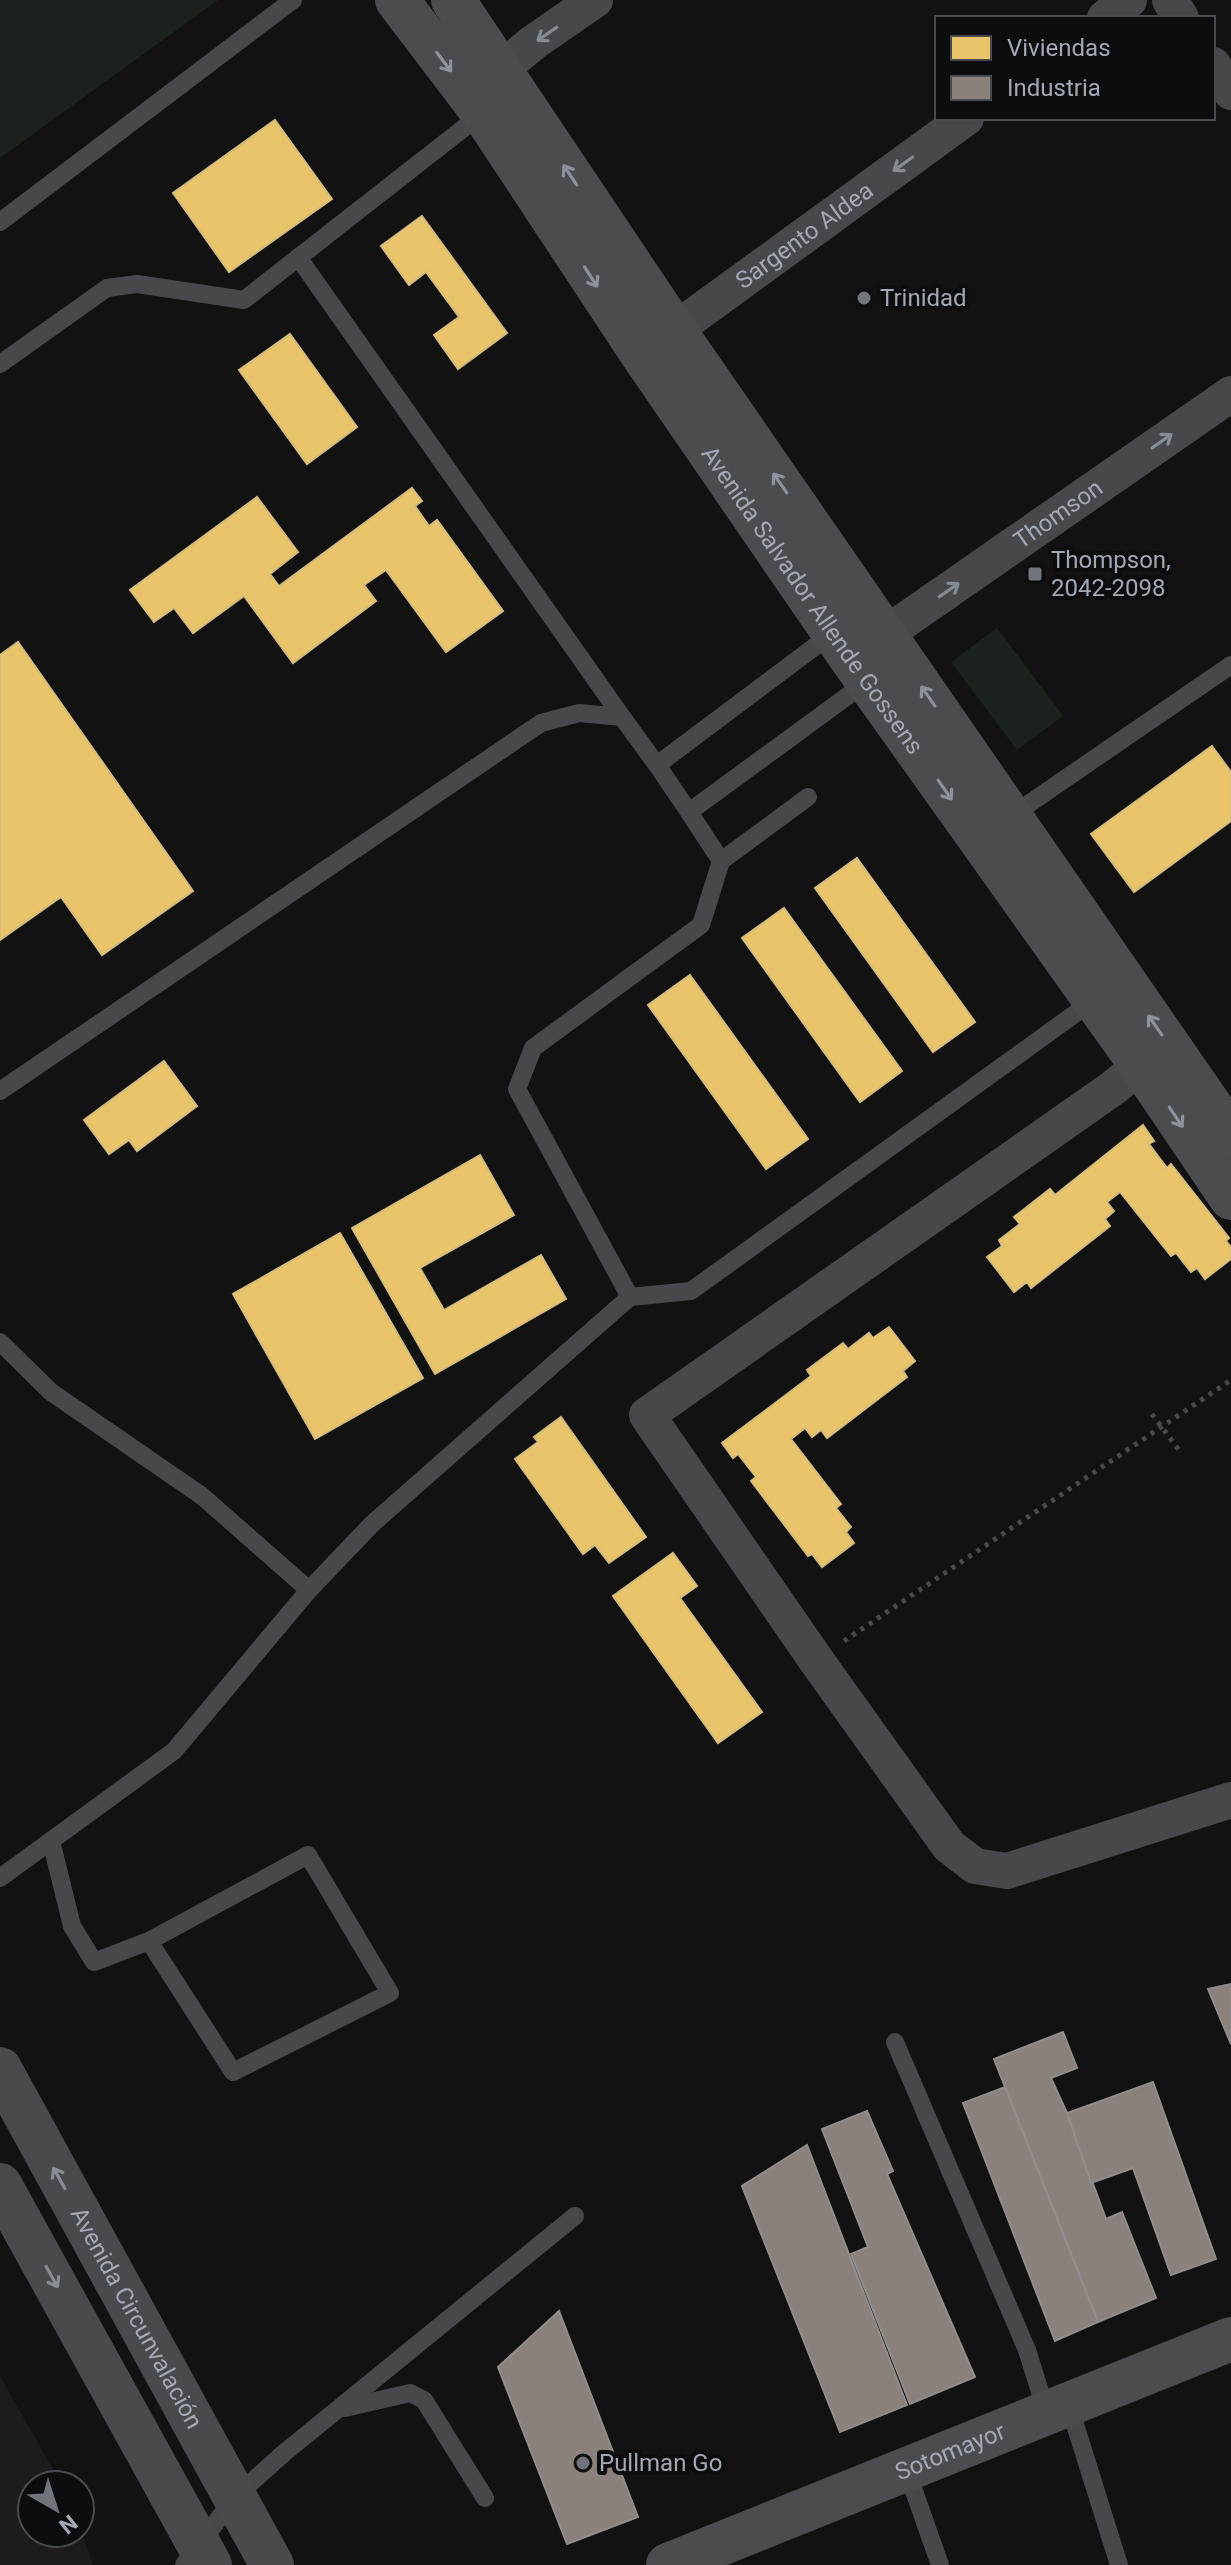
<svg xmlns="http://www.w3.org/2000/svg" width="1231" height="2565" font-family="Roboto,sans-serif">
<style>
.built{fill:#1c1c1e}
.green{fill:#1b211b}
.homes{fill:#e9c46a;stroke:#d4bc80;stroke-width:2}
.industry{fill:#8a817c;stroke:#918d8d;stroke-width:2}
.lines{fill:none;stroke-linecap:round;stroke-linejoin:round}
.path{stroke:#48494d;stroke-width:5;stroke-dasharray:4 6;stroke-linecap:butt}
.service{stroke:#46484b;stroke-width:18}
.minor{stroke:#46484b;stroke-width:36}
.secondary{stroke:#4a4c4f;stroke-width:44}
.primary{stroke:#484a4d;stroke-width:44}
.oneway{stroke:#868c94}
.oneway2{stroke:#8c929b}
.oneway3{stroke:#878c95}
.poi-dot{fill:#70747b;stroke:#0c0d0e;stroke-width:3}
.labels{text-anchor:middle;stroke-width:8;stroke-linejoin:round;paint-order:stroke}
.street-label{font-size:24px;fill:#a2a9b4;stroke:#0c0d0e}
.poi-label{font-size:24px;fill:#a2a9b4;stroke:#0c0d0e;text-anchor:start}
</style>
<rect width="100%" height="100%" fill="#121212"/>
<polygon class="built" points="0,2376 62,2485 32,2485 32,2533 80,2533 80,2528 93,2565 0,2565"/>
<g class="green">
<polygon points="0,0 218,0 0,158"/>
<polygon points="997,628 1063,716 1017,750 951,662"/>
</g>
<g class="homes">
<polygon points="275,120 332,199 229,272 173,193"/>
<polygon points="422,216 507,333 458,369 434,335 459,317 426,272 409,285 381,246"/>
<polygon points="290,334 357,427 307,464 239,370"/>
<polygon points="412,488 422,501 415,506 429,526 437,520 503,611 446,652 386,570 364,585 376,601 293,663 244,596 193,633 174,608 154,622 130,590 257,497 298,552 270,574 279,586"/>
<polygon points="18,642 193,891 102,955 61,897 0,940 0,655"/>
<polygon points="1212,746 1231,772 1231,821 1134,892 1091,834"/>
<polygon points="857,858 975,1022 933,1052 815,888"/>
<polygon points="784,908 902,1071 860,1102 742,938"/>
<polygon points="690,975 808,1139 766,1169 648,1005"/>
<polygon points="164,1061 197,1106 137,1151 129,1140 109,1154 84,1120"/>
<polygon points="1143,1125 1154,1141 1149,1144 1167,1168 1171,1164 1229,1238 1226,1241 1231,1247 1231,1259 1205,1279 1197,1268 1191,1272 1176,1253 1171,1256 1120,1192 1107,1202 1114,1211 1105,1219 1110,1226 1031,1288 1027,1282 1014,1292 987,1257 1002,1246 999,1240 1020,1224 1014,1217 1050,1189 1055,1195"/>
<polygon points="480,1155 514,1215 420,1268 444,1310 541,1255 566,1299 435,1374 352,1228"/>
<polygon points="340,1233 423,1378 315,1439 233,1294"/>
<polygon points="889,1327 915,1361 903,1371 907,1377 827,1438 821,1430 812,1437 805,1428 791,1439 841,1504 836,1508 851,1527 846,1532 854,1543 822,1567 812,1554 808,1556 751,1481 756,1477 738,1454 733,1458 722,1443 811,1376 807,1370 843,1343 848,1349 869,1333 873,1338"/>
<polygon points="561,1417 646,1537 609,1563 595,1545 583,1554 515,1459 538,1442 534,1437"/>
<polygon points="673,1553 697,1586 680,1598 762,1712 718,1743 613,1596"/>
</g>
<g class="industry">
<polygon points="1231,1984 1231,2044 1208,1989"/>
<polygon points="1063,2032 1077,2068 1051,2078 1067,2113 1106,2219 1122,2212 1156,2298 1098,2322 994,2059"/>
<polygon points="1153,2082 1216,2259 1171,2275 1133,2168 1091,2183 1067,2113"/>
<polygon points="1005,2087 1098,2322 1055,2341 963,2103"/>
<polygon points="867,2111 893,2171 887,2174 975,2377 910,2404 851,2254 868,2247 822,2129"/>
<polygon points="807,2145 907,2405 840,2432 742,2186"/>
<polygon points="559,2311 638,2517 567,2544 498,2367"/>
</g>
<g class="lines">
<g class="path">
<polyline points="1152,1414 1182,1454"/>
<polyline points="844,1641 1231,1380"/>
</g>
<g class="service">
<polyline points="0,222 293,0"/>
<polyline points="298,257 622,717"/>
<polyline points="0,364 107,288 137,284 244,300 483,113"/>
<polyline points="657,765 689,812"/>
<polyline points="1011,816 1231,665"/>
<polyline points="721,861 808,797"/>
<polyline points="0,1091 541,723 579,713 622,717 657,765 833,633"/>
<polyline points="630,1297 691,1291 1094,1000"/>
<polyline points="0,1342 51,1392 202,1496 309,1590"/>
<polyline points="51,1841 72,1926 94,1962 149,1941 233,2072 390,1993 308,1855 149,1941"/>
<polyline points="0,1878 174,1751 309,1590 372,1524 630,1297 517,1089 533,1048 701,925 721,861 689,812 868,681"/>
<polyline points="895,2042 1027,2350 1047,2414"/>
<polyline points="1069,2405 1119,2565"/>
<polyline points="345,2408 410,2393 424,2400 485,2498"/>
<polyline points="907,2471 940,2565"/>
<polyline points="184,2565 235,2497 284,2453 575,2216"/>
</g>
<g class="minor">
<polyline points="1170,0 1181,18"/>
<polyline points="1105,18 1129,0"/>
<polyline points="1213,65 1231,92"/>
<polyline points="490,96 500,70 534,42 595,0"/>
<path id="s1" d="M654 345 966 118"/>
<path id="s2" d="M861 651 1231 394"/>
<polyline points="1141,1065 1113,1088 647,1415 816,1660 949,1846 975,1866 1007,1871 1231,1800"/>
</g>
<g class="secondary">
<path id="s3" d="M397 0 483 113 642 354 851 658 1141 1065 1231 1198"/>
<polyline points="453,0 674,330 1231,1136"/>
<path id="s4" d="M668 2565 1231 2339"/>
</g>
<g class="primary">
<path id="s5" d="M0 2069 272 2565"/>
<polyline points="0,2185 210,2565"/>
</g>
</g>
<defs><path id="oneway-shaft" d="M-6 0H5M1.5-3L5.5 0L1.5 3" fill="none" stroke-width="1.6" stroke-linecap="round" stroke-linejoin="round" transform="scale(2)"/></defs>
<g class="oneway">
<use href="#oneway-shaft" transform="translate(547 34) rotate(145)"/>
<use href="#oneway-shaft" transform="translate(903 164) rotate(144)"/>
<use href="#oneway-shaft" transform="translate(1162 441) rotate(-35)"/>
<use href="#oneway-shaft" transform="translate(949 590) rotate(-35)"/>
</g>
<g class="oneway2">
<use href="#oneway-shaft" transform="translate(444 62) rotate(53)"/>
<use href="#oneway-shaft" transform="translate(570 175) rotate(-124)"/>
<use href="#oneway-shaft" transform="translate(591 277) rotate(57)"/>
<use href="#oneway-shaft" transform="translate(780 483) rotate(-125)"/>
<use href="#oneway-shaft" transform="translate(928 696) rotate(-125)"/>
<use href="#oneway-shaft" transform="translate(945 790) rotate(55)"/>
<use href="#oneway-shaft" transform="translate(1155 1025) rotate(-125)"/>
<use href="#oneway-shaft" transform="translate(1176 1117) rotate(56)"/>
</g>
<g class="oneway3">
<use href="#oneway-shaft" transform="translate(59 2178) rotate(-119)"/>
<use href="#oneway-shaft" transform="translate(52 2277) rotate(61)"/>
</g>
<g class="poi-dot">
<circle cx="864" cy="298" r="8"/>
<rect x="1027" y="566" width="16" height="16" rx="4"/>
<circle cx="583" cy="2463" r="8"/>
</g>
<g class="labels">
<g class="street-label">
<text dy="8" stroke="none"><textPath href="#s1" startOffset="186">Sargento Aldea</textPath></text>
<text dy="8" stroke="none"><textPath href="#s2" startOffset="240">Thomson</textPath></text>
<text dy="8" stroke="none"><textPath href="#s3" startOffset="730">Avenida Salvador Allende Gossens</textPath></text>
<text dy="8" stroke="none"><textPath href="#s5" startOffset="284">Avenida Circunvalación</textPath></text>
<text dy="8" stroke="none"><textPath href="#s4" startOffset="304">Sotomayor</textPath></text>
</g>
<g class="poi-label">
<text x="880" y="306">Trinidad</text>
<text x="1051" y="568">Thompson,<tspan x="1051" dy="28">2042-2098</tspan></text>
<text x="599" y="2471">Pullman Go</text>
</g>
</g>
<rect x="935" y="16" width="280" height="104" fill="#0c0d0e" stroke="#484b50" stroke-width="2"/>
<rect x="951" y="36" width="40" height="24" fill="#e9c46a" stroke="#484b50" stroke-width="2"/>
<text x="1007" y="56" font-size="24" fill="#a2a9b4">Viviendas</text>
<rect x="951" y="76" width="40" height="24" fill="#8a817c" stroke="#484b50" stroke-width="2"/>
<text x="1007" y="96" font-size="24" fill="#a2a9b4">Industria</text>
<g transform="translate(56 2509) rotate(141)"><circle r="38" fill="#0c0d0e" stroke="#484b50" stroke-width="2"/>
<path d="M0-6L14 30L0 20L-14 30Z" fill="#70747b"/>
<text y="-12" font-size="22" font-weight="bold" text-anchor="middle" fill="#a2a9b4">N</text>
</g>
</svg>
